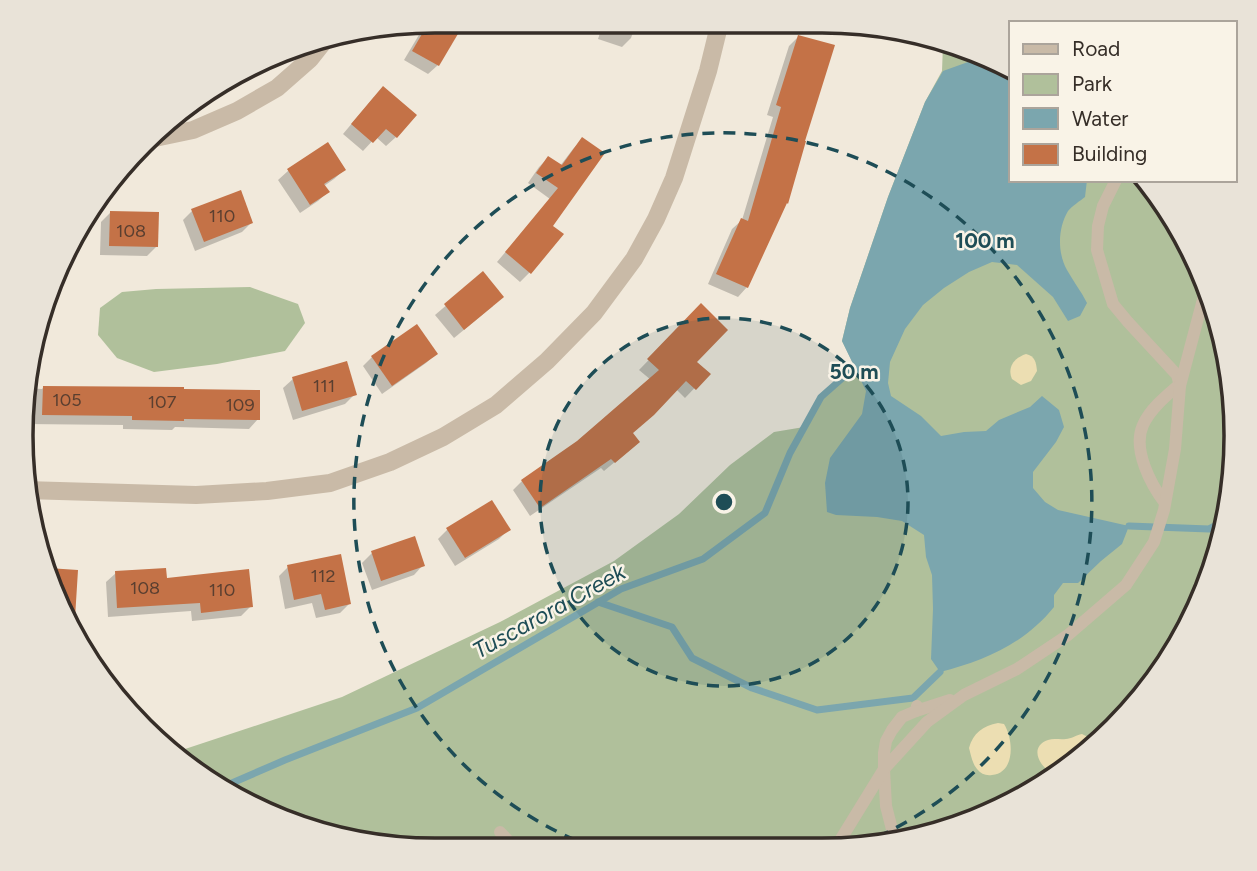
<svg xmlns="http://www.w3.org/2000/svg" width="1257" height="871" font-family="Figtree,sans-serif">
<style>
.green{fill:#b0c09b}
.sand{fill:#ecdeb2}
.water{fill:#7ba6ae}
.shadow{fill:#0003}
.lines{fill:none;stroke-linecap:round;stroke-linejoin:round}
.stream{stroke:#7ba6ae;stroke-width:7}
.building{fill:#c47247}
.service{stroke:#c9baa7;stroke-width:12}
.minor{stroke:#c9baa7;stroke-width:18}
.ring{fill:none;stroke:#1e4d56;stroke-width:3.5;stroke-dasharray:12 9}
.labels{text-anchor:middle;stroke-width:5;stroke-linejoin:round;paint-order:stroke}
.number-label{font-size:18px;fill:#5a3f30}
.water-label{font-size:23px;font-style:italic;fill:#1e4d56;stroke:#f9f3e7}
.rim{fill:none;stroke:#362e28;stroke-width:3.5}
.centre{fill:#1e4d56;stroke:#f9f3e7;stroke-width:3.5}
.ring-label{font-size:21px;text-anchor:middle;font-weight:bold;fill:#1e4d56;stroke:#f9f3e7;stroke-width:5;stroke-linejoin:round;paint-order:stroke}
</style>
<rect width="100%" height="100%" fill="#f1e9db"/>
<g class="green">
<polygon points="943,44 1010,70 1010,180 1143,180 1214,302 1235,462 1193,618 1095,747 1004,807 876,846 409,849 253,807 179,751 342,697 500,622 614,561 679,514 730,465 774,432 804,427 821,397 855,367 842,341 850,308 888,197 925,102 942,71"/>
<polygon points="250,287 298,304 305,323 285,351 217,364 154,372 117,358 98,335 100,308 122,292 156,289"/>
</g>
<g class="sand">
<path d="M1026 354C1035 356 1036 362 1037 371L1031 381 1021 385 1012 379C1007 367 1014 358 1026 354Z"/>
<path d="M998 723 1004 724C1014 740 1015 773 992 775 986 776 981 774 977 769 972 763 971 755 969 748 973 733 983 726 998 723Z"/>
<path d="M1082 734 1088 737 1096 745 1095 747 1054 774C1040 768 1028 747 1048 740 1054 738 1060 740 1066 739 1071 739 1076 735 1082 734Z"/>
</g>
<path class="water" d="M967 53 1010 70V180H1087L1085 197C1080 201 1072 206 1068 211 1058 228 1057 252 1067 270 1073 281 1081 291 1087 303L1080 316 1068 321 1053 297 1017 265 992 262 969 272 944 288 923 305 905 329 890 362 888 383 891 396 921 416 941 436 964 432 986 431 999 420 1030 407 1042 396 1059 410 1064 427 1056 442 1033 472V488L1045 502 1058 510 1129 526 1122 544 1101 561 1078 583H1063L1054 595V607C1025 643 985 661 940 672L931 659 933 609 932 575 926 557 924 535 902 521 877 517 836 515 827 512 825 483 830 458 862 414 866 391 842 341 850 308 888 197 925 102 943 71 968 62Z"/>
<g class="shadow">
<polygon points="436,21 448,21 460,28 438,65 428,74 404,60 426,23"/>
<polygon points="603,24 636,24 631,38 622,47 598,39"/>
<polygon points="798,37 747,287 738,297 708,284 732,229 742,220 773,117 767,115 789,46"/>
<polygon points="374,97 396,137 386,146 376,137 363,151 343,134"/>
<polygon points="582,139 551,226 530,272 520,282 497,262 550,199 528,183 539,167 548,158 560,166 573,149"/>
<polygon points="328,145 344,170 334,179 324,186 328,192 318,201 300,213 278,180 288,171"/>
<polygon points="192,211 251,223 242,232 195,251 183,220"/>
<polygon points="110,213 157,246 147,256 100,255 101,222"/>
<polygon points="483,274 493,306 454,338 435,315"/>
<polygon points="701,306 695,362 708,374 685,398 676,389 625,437 628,451 604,471 601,468 530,516 513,490 522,481 578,442 651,380 639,370"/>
<polygon points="436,354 426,363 382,394 363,366 372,357"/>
<polygon points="293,379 355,394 345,404 293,420 283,388"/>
<polygon points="25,388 42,389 43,388 258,419 249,429 175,427 172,430 123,429 123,425 25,424"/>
<polygon points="509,529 499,539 455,566 438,539 447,530"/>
<polygon points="372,553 423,565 414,575 372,590 362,563"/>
<polygon points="288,567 349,604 340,613 316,618 312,603 285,609 279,576"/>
<polygon points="116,573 165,580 251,606 241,616 192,621 191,611 108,617 106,582"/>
</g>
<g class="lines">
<g class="stream">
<polyline points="1129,526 1209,529 1219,524"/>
<polyline points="598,602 672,627 692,658 752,688 817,710 913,698 940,672"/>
<polyline points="225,786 285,760 417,708 621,589 703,559 765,513 790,453 821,397 855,367"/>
</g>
</g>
<g class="building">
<polygon points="436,21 465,22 439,66 412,51 429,22"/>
<polygon points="798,35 835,45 805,141 806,141 788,204 787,203 748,288 716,274 741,218 748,221 781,107 776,105"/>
<polygon points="383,86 417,115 397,138 386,129 373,143 351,124"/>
<polygon points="582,137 605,153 553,226 564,234 531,274 505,252 558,188 536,173 548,156 562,165"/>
<polygon points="328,142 346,170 324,184 330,192 310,205 287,169"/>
<polygon points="241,190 253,223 204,242 191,209"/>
<polygon points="110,211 159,212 158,247 109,246"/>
<polygon points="483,271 504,297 464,330 444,304"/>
<polygon points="701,303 728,330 697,362 711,374 696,390 686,381 654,415 633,433 640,442 615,463 611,459 540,508 521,480 577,441 659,370 647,359"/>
<polygon points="417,324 438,354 392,386 371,356"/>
<polygon points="347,361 357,395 302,411 292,377"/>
<polygon points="43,386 184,387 184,389 260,390 260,420 184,419 184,421 132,420 132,416 42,415"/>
<polygon points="492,500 511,530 465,558 446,528"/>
<polygon points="415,536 425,566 381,581 371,551"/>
<polygon points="341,554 351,604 325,610 321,594 294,600 287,565"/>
<polygon points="48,568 78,570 74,634 64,618"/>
<polygon points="166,568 167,578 249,569 253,607 201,613 200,603 117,608 115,571"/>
</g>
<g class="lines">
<g class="service">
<polyline points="1116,180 1103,206 1098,226 1097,250 1113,304 1128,322 1177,375 1180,386"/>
<path d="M1165 503C1151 485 1132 449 1143 425 1150 409 1166 396 1180 384"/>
<polyline points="917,706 916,711 950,700"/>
<polyline points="500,832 516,849"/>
<polyline points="895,841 886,806 884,769 927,722 964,695 1017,669 1068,635 1126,585 1154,542 1164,510 1175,449 1180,386 1206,288"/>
<polyline points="836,847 884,769 884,753 886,741 892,730 902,717 916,711"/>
</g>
<g class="minor">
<polyline points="150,139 193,130 237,111 277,88 310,59 329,35"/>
<polyline points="25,490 196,495 267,491 330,483 390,462 443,437 496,405 547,361 594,313 634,259 656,219 674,178 708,71 719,26"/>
</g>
</g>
<circle cx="724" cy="502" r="184" fill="#1e4d56" fill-opacity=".12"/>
<g class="ring">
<circle cx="724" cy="502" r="184"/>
<path d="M595 848A369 369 0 1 1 856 846"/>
</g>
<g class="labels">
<g class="number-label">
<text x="222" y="222">110</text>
<text x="131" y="237">108</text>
<text x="324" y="392">111</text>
<text x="67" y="406">105</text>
<text x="162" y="408">107</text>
<text x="240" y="411">109</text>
<text x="323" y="582">112</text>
<text x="145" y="594">108</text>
<text x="222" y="596">110</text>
</g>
<g class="water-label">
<text transform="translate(549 611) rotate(-29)" y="8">Tuscarora Creek</text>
</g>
</g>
<path d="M0 0H1257V871H0ZM435 33H822A402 402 0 0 1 1224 435V436A402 402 0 0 1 822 838H435A402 402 0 0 1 33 436V435A402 402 0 0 1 435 33Z" fill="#e9e3d8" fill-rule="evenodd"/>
<path class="rim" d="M435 33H822A402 402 0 0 1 1224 435V436A402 402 0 0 1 822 838H435A402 402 0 0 1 33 436V435A402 402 0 0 1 435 33Z"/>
<circle cx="724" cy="502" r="10" class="centre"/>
<g class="ring-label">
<text x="985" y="248">100 m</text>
<text x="854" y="379">50 m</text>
</g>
<rect x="1009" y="21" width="228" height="161" fill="#f9f3e7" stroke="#aba49b" stroke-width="2"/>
<rect x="1023" y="44" width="35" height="10" fill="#c9baa7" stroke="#aba49b" stroke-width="2"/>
<text x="1072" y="56" font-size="21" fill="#362e28">Road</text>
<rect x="1023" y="74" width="35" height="21" fill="#b0c09b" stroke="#aba49b" stroke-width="2"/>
<text x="1072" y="91" font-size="21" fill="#362e28">Park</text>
<rect x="1023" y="108" width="35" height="21" fill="#7ba6ae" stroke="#aba49b" stroke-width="2"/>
<text x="1072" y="126" font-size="21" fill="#362e28">Water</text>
<rect x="1023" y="144" width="35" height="21" fill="#c47247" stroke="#aba49b" stroke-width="2"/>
<text x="1072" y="161" font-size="21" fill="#362e28">Building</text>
</svg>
